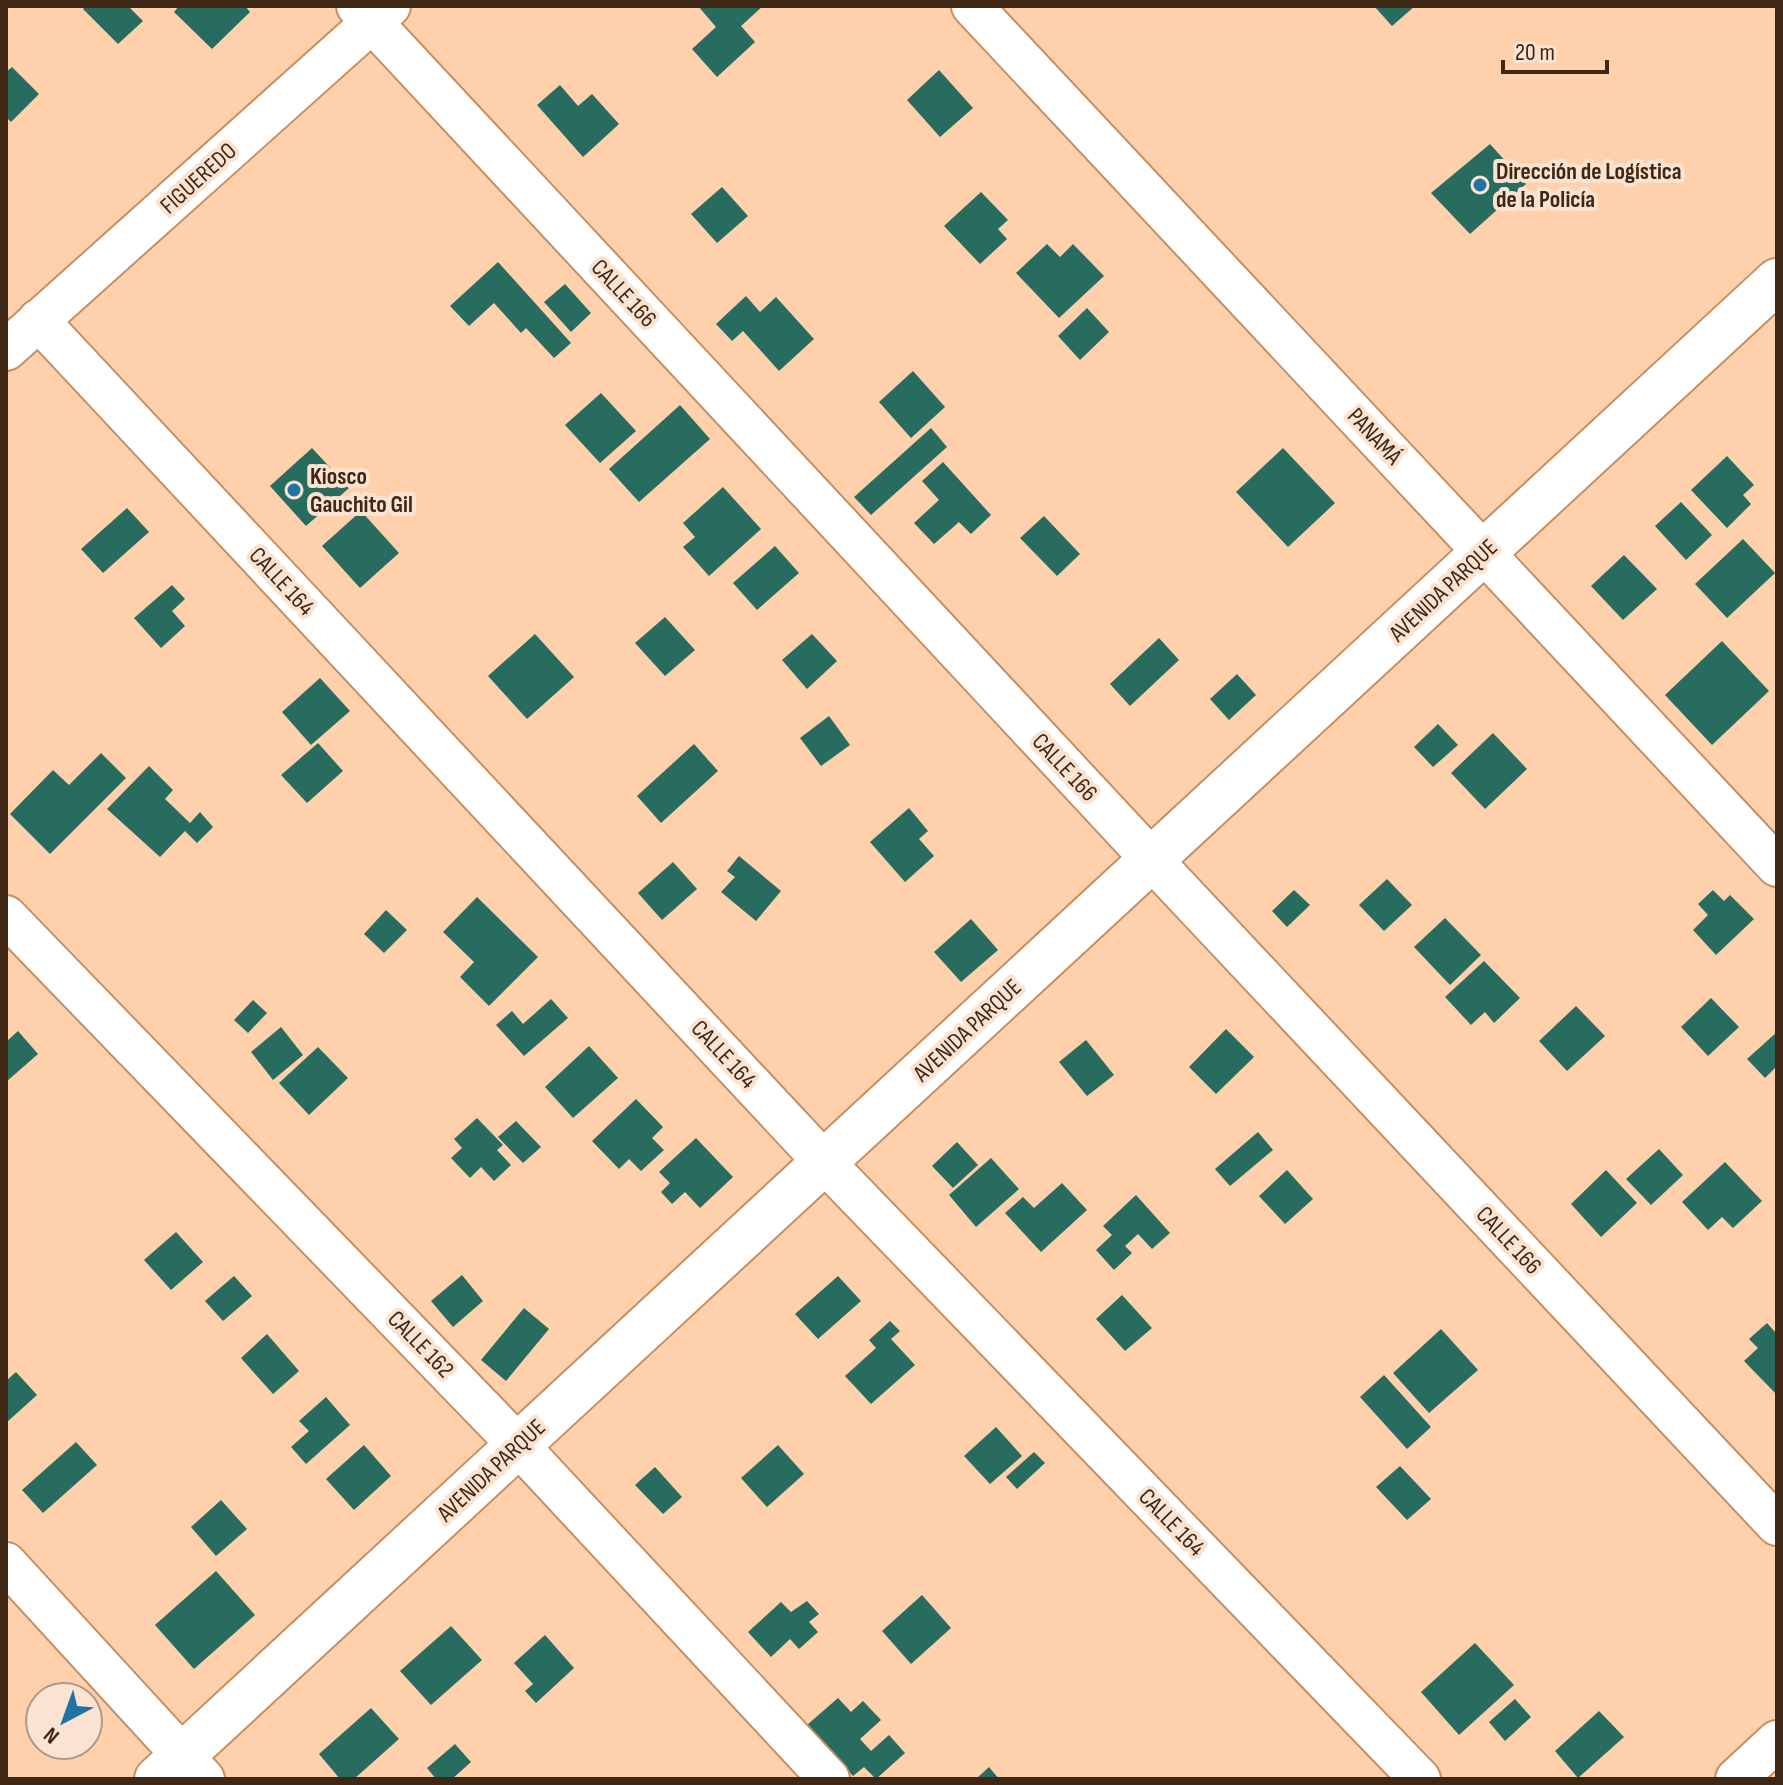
<svg xmlns="http://www.w3.org/2000/svg" width="1783" height="1785" font-family="'Sofia Sans Condensed',sans-serif">
<style>
.building{fill:#276c5f}
.lines{fill:none;stroke-linecap:round;stroke-linejoin:round}
.street-casing{stroke:#c68f63;stroke-width:44}
.secondary-casing{stroke:#c68f63;stroke-width:48}
.street{stroke:#fff;stroke-width:40}
.secondary{stroke:#fff;stroke-width:44}
.poi-dot{fill:#1f74a4;stroke:#fbe3d1;stroke-width:3}
.labels{text-anchor:middle;stroke-width:8;stroke-linejoin:round;paint-order:stroke}
.poi-label{font-size:24px;font-weight:bold;fill:#3e2715;stroke:#fbe3d1;text-anchor:start}
.street-label{font-size:24px;fill:#3e2715;stroke:#fbe3d1}
</style>
<rect width="100%" height="100%" fill="#ffd0ac"/>
<g class="building">
<polygon points="86,6 128,6 143,21 118,44 83,9"/>
<polygon points="179,6 245,6 250,12 212,49 174,12"/>
<polygon points="698,6 763,6 741,26 755,42 717,77 692,49 716,27"/>
<polygon points="1374,6 1415,6 1392,26"/>
<polygon points="12,67 39,94 11,122 6,117 6,72"/>
<polygon points="939,70 973,108 940,137 907,100"/>
<polygon points="560,85 578,106 592,94 619,124 583,157 537,105"/>
<polygon points="1490,144 1526,184 1470,234 1431,193"/>
<polygon points="722,187 748,216 717,243 691,214"/>
<polygon points="981,192 1008,220 998,229 1007,239 980,264 944,226"/>
<polygon points="1047,244 1060,257 1073,244 1104,276 1059,318 1016,273"/>
<polygon points="498,262 571,343 554,358 526,328 521,333 494,303 469,326 450,306"/>
<polygon points="565,284 591,313 571,332 544,302"/>
<polygon points="746,296 760,312 776,297 814,339 779,371 743,331 732,341 716,324"/>
<polygon points="1087,308 1109,332 1080,360 1058,336"/>
<polygon points="913,371 945,407 911,438 879,402"/>
<polygon points="601,393 636,431 600,463 565,425"/>
<polygon points="680,405 710,439 639,502 609,469"/>
<polygon points="931,428 947,447 871,515 854,497"/>
<polygon points="312,448 349,488 306,526 270,486"/>
<polygon points="1283,448 1335,503 1288,547 1236,492"/>
<polygon points="1727,456 1754,485 1743,495 1751,504 1727,528 1691,490"/>
<polygon points="943,462 991,515 971,534 959,522 934,544 914,523 939,500 922,481"/>
<polygon points="723,487 761,529 709,576 683,547 695,537 683,523"/>
<polygon points="1681,502 1712,535 1686,560 1655,526"/>
<polygon points="127,508 149,532 103,573 81,549"/>
<polygon points="361,511 399,553 360,588 322,546"/>
<polygon points="1044,516 1080,554 1057,576 1020,538"/>
<polygon points="1743,539 1775,573 1727,618 1695,584"/>
<polygon points="775,546 799,573 757,610 733,583"/>
<polygon points="1624,555 1657,589 1623,620 1591,586"/>
<polygon points="172,585 185,599 172,611 185,626 161,648 134,618"/>
<polygon points="665,617 695,650 665,676 635,643"/>
<polygon points="535,634 574,677 527,719 488,676"/>
<polygon points="812,634 837,661 807,689 782,660"/>
<polygon points="1159,638 1179,660 1130,706 1110,684"/>
<polygon points="1722,641 1769,691 1712,745 1665,695"/>
<polygon points="1237,674 1256,695 1229,720 1210,699"/>
<polygon points="320,678 350,711 311,745 282,712"/>
<polygon points="829,716 850,745 821,766 800,738"/>
<polygon points="1438,724 1458,745 1433,767 1414,747"/>
<polygon points="1493,733 1527,769 1485,809 1451,773"/>
<polygon points="318,743 343,771 307,803 281,775"/>
<polygon points="694,744 718,771 661,823 637,796"/>
<polygon points="101,753 126,778 50,854 10,814 53,770 69,785"/>
<polygon points="149,766 173,790 165,799 190,823 200,812 213,827 197,843 185,831 160,857 107,809"/>
<polygon points="909,808 928,831 919,839 934,856 905,882 870,842"/>
<polygon points="739,856 781,891 756,921 721,892 735,877 727,871"/>
<polygon points="673,862 697,889 662,920 638,893"/>
<polygon points="1387,879 1412,905 1384,931 1359,905"/>
<polygon points="1294,890 1310,905 1287,927 1272,911"/>
<polygon points="1713,890 1724,901 1730,895 1754,919 1716,955 1693,930 1708,915 1698,904"/>
<polygon points="477,897 538,957 489,1006 460,977 474,962 443,932"/>
<polygon points="386,910 407,930 384,953 364,934"/>
<polygon points="1445,918 1481,955 1450,985 1414,947"/>
<polygon points="971,919 998,950 961,982 934,952"/>
<polygon points="1484,961 1520,998 1494,1023 1485,1012 1471,1025 1445,997"/>
<polygon points="1711,998 1739,1027 1708,1056 1681,1027"/>
<polygon points="551,999 568,1018 524,1056 496,1025 512,1011 523,1024"/>
<polygon points="253,1000 267,1013 248,1033 234,1020"/>
<polygon points="1576,1006 1605,1036 1567,1071 1539,1041"/>
<polygon points="281,1027 303,1055 273,1080 251,1052"/>
<polygon points="1226,1029 1254,1057 1216,1094 1189,1067"/>
<polygon points="18,1031 38,1054 6,1082 6,1042"/>
<polygon points="1777,1032 1777,1066 1765,1078 1747,1059"/>
<polygon points="1086,1040 1114,1075 1087,1096 1059,1062"/>
<polygon points="589,1046 618,1078 573,1118 545,1087"/>
<polygon points="318,1047 348,1078 309,1115 279,1083"/>
<polygon points="636,1099 663,1127 652,1138 664,1150 641,1171 629,1159 619,1169 592,1141"/>
<polygon points="477,1118 503,1145 497,1150 511,1165 494,1181 481,1167 470,1178 451,1158 462,1148 454,1139"/>
<polygon points="516,1121 541,1147 523,1163 498,1137"/>
<polygon points="1258,1132 1273,1150 1230,1186 1215,1169"/>
<polygon points="696,1138 733,1177 700,1208 685,1192 672,1204 661,1192 670,1183 659,1172"/>
<polygon points="957,1142 978,1165 953,1188 932,1166"/>
<polygon points="1659,1149 1683,1175 1651,1205 1626,1179"/>
<polygon points="991,1158 1019,1189 976,1227 949,1195"/>
<polygon points="1725,1162 1762,1201 1733,1228 1722,1217 1708,1230 1682,1202"/>
<polygon points="1287,1170 1313,1199 1285,1224 1259,1196"/>
<polygon points="1606,1170 1637,1203 1601,1237 1571,1204"/>
<polygon points="1062,1183 1087,1210 1041,1252 1005,1213 1023,1197 1034,1208"/>
<polygon points="1136,1195 1170,1233 1152,1249 1138,1234 1125,1246 1132,1253 1114,1270 1096,1250 1112,1235 1103,1226"/>
<polygon points="176,1232 203,1262 171,1290 144,1260"/>
<polygon points="462,1275 483,1301 453,1327 431,1301"/>
<polygon points="234,1276 252,1296 223,1321 205,1301"/>
<polygon points="838,1276 861,1301 818,1339 795,1314"/>
<polygon points="1122,1295 1152,1328 1125,1351 1096,1319"/>
<polygon points="524,1308 549,1329 506,1381 481,1360"/>
<polygon points="890,1321 900,1331 891,1339 915,1365 871,1404 845,1376 876,1348 869,1340"/>
<polygon points="1767,1323 1777,1334 1777,1395 1744,1361 1758,1348 1749,1339"/>
<polygon points="1441,1329 1478,1370 1429,1413 1393,1373"/>
<polygon points="267,1334 299,1371 273,1394 241,1358"/>
<polygon points="16,1372 37,1395 6,1423 6,1381"/>
<polygon points="1384,1375 1431,1427 1407,1449 1360,1397"/>
<polygon points="326,1397 350,1425 306,1464 291,1447 309,1431 299,1421"/>
<polygon points="996,1427 1022,1456 990,1484 964,1456"/>
<polygon points="76,1442 97,1465 43,1513 22,1490"/>
<polygon points="364,1445 391,1476 354,1510 326,1479"/>
<polygon points="778,1445 804,1474 767,1507 741,1478"/>
<polygon points="1034,1452 1045,1463 1017,1489 1006,1477"/>
<polygon points="1400,1466 1431,1499 1407,1520 1376,1487"/>
<polygon points="655,1467 682,1497 663,1514 635,1485"/>
<polygon points="221,1500 247,1529 216,1556 191,1527"/>
<polygon points="216,1571 255,1615 194,1669 155,1625"/>
<polygon points="922,1595 951,1628 911,1664 882,1631"/>
<polygon points="807,1601 819,1614 809,1622 818,1632 799,1649 790,1639 771,1657 748,1632 781,1602 791,1612"/>
<polygon points="451,1626 482,1660 431,1705 400,1671"/>
<polygon points="545,1635 574,1668 536,1703 525,1691 533,1684 514,1663"/>
<polygon points="1475,1643 1514,1685 1459,1735 1421,1692"/>
<polygon points="838,1698 851,1712 863,1701 881,1720 860,1739 871,1751 889,1735 905,1753 876,1779 864,1767 853,1776 807,1725"/>
<polygon points="1515,1699 1531,1717 1505,1741 1489,1722"/>
<polygon points="371,1708 399,1739 354,1779 340,1779 319,1754"/>
<polygon points="1599,1711 1624,1737 1578,1778 1555,1751"/>
<polygon points="455,1744 471,1762 452,1779 436,1779 427,1768"/>
<polygon points="989,1767 999,1779 976,1779"/>
</g>
<g class="lines">
<defs>
<g id="street">
<polyline points="357,6 1152,860 1777,1525"/>
<polyline points="972,6 1777,866"/>
<polyline points="38,320 824,1162 1420,1779"/>
<polyline points="6,350 390,6"/>
<polyline points="6,916 518,1445 829,1779"/>
<polyline points="6,1563 204,1779"/>
<polyline points="1736,1779 1777,1741"/>
</g>
<polyline id="secondary" points="157,1779 1777,281"/>
</defs>
<use href="#street" class="street-casing"/>
<use href="#secondary" class="secondary-casing"/>
<use href="#street" class="street"/>
<use href="#secondary" class="secondary"/>
</g>
<g class="poi-dot">
<circle cx="1480" cy="185" r="8"/>
<circle cx="294" cy="490" r="8"/>
</g>
<g class="labels">
<g class="poi-label">
<text x="1496" y="179">Dirección de Logística<tspan x="1496" dy="28">de la Policía</tspan></text>
<text x="310" y="484">Kiosco<tspan x="310" dy="28">Gauchito Gil</tspan></text>
</g>
<g class="street-label">
<text transform="translate(198 178) rotate(-42)" y="8">FIGUEREDO</text>
<text transform="translate(624 293) rotate(47)" y="8">CALLE 166</text>
<text transform="translate(1375 436) rotate(47)" y="8">PANAMÁ</text>
<text transform="translate(282 581) rotate(47)" y="8">CALLE 164</text>
<text transform="translate(1443 590) rotate(-43)" y="8">AVENIDA PARQUE</text>
<text transform="translate(1065 767) rotate(47)" y="8">CALLE 166</text>
<text transform="translate(967 1030) rotate(-43)" y="8">AVENIDA PARQUE</text>
<text transform="translate(724 1054) rotate(47)" y="8">CALLE 164</text>
<text transform="translate(1509 1240) rotate(47)" y="8">CALLE 166</text>
<text transform="translate(421 1344) rotate(46)" y="8">CALLE 162</text>
<text transform="translate(491 1470) rotate(-43)" y="8">AVENIDA PARQUE</text>
<text transform="translate(1172 1522) rotate(46)" y="8">CALLE 164</text>
</g>
</g>
<rect width="1783" height="1785" fill="none" stroke="#3e2715" stroke-width="16"/>
<g transform="translate(64 1721) rotate(221)"><circle r="38" fill="#fbe3d1" stroke="#af9886" stroke-width="2"/>
<path d="M0-6L14 30L0 20L-14 30Z" fill="#1f74a4"/>
<text y="-12" font-size="22" font-weight="bold" text-anchor="middle" fill="#3e2715">N</text>
</g>
<path d="M1503 60v12h104v-12" fill="none" stroke="#3e2715" stroke-width="4"/>
<text x="1515" y="60" font-size="24" fill="#3e2715" stroke="#fbe3d1" stroke-width="6" paint-order="stroke">20 m</text>
</svg>
